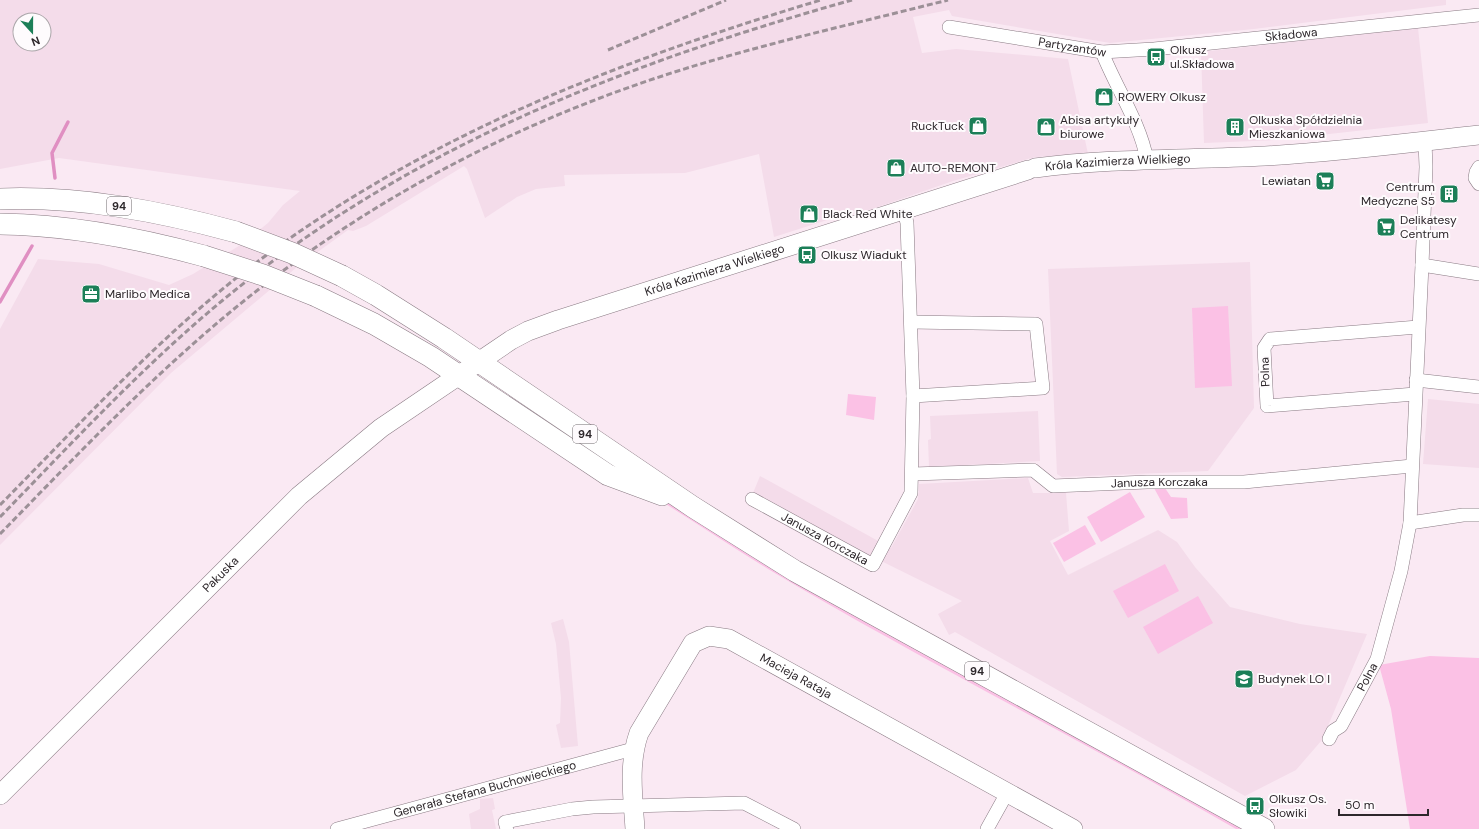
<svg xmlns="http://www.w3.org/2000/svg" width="1479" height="829" font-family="'DM Sans',sans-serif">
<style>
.built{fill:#f4dcea;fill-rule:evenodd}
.green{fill:#fbc1e5}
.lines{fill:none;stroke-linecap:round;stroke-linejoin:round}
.stream{stroke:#e08fc2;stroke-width:3.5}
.street-casing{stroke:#897a83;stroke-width:14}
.secondary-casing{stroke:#897a83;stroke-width:20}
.primary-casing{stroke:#897a83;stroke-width:22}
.street{stroke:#fff;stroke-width:13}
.secondary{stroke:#fff;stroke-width:19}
.primary{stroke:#fff;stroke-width:21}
.rail{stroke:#9c9097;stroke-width:3;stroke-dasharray:6 3;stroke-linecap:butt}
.primary-bridge-casing{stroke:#897a83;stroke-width:22;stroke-linecap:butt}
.primary-bridge{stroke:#fff;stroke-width:21}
.labels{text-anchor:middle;stroke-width:4;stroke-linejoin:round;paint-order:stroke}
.shield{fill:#fefbfd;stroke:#6c676a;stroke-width:1}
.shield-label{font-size:11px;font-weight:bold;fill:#2d272b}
.street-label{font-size:12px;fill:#2d272b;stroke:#fefbfd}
.poi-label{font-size:12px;fill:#2d272b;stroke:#fefbfd;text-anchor:start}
</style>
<rect width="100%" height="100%" fill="#fae9f3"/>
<g class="built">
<path d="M0 0H1446V5L1254 29 1110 43 952 16 949 10 913 17 922 53 956 49 1068 59 1088 154 1035 157 953 181 872 209 854 214H846L774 237 759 154 685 173 564 175 565 186 536 189 517 197 485 218 467 169 464 166 366 226 353 231 348 230 297 267 171 373 0 545V329L38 259 99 264 169 285 193 274 242 244 268 223 283 205 300 191 59 158 0 169ZM20 20H44V44H20Z"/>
<polygon points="1418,28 1428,123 1275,140 1204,143 1201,52"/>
<polygon points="1250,262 1254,408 1208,471 1062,477 1057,474 1048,269"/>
<polygon points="1428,399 1479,404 1479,468 1423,464"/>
<polygon points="1038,411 1040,461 929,467 928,440 931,439 930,416"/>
<polygon points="760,476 891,548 918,499 919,484 1028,478 1033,493 1066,493 1069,531 1050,541 1068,575 1158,530 1177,542 1195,567 1230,607 1300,624 1367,634 1322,740 1296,770 1245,796 955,632 949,635 938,614 962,601 869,555 753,493"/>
<polygon points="563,619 569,642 578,746 561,748 556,725 560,723 561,698 556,644 551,623"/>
<polygon points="493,798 495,809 492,810 496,829 471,829 469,814 480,809 480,799"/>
</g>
<g class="green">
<polygon points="1228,306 1232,386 1195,388 1192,308"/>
<polygon points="848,394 876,397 874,420 846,415"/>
<polygon points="1154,488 1165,488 1171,497 1187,498 1188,518 1171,519"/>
<polygon points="1130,492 1145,517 1101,542 1087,517"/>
<path d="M661 501 672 504 1248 829H1236C1081 740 921 660 768 569 732 547 696 523 661 501Z"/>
<polygon points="1085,525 1096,544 1064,562 1053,543"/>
<polygon points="1165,564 1179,591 1128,618 1113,591"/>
<polygon points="1198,596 1213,623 1158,654 1143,627"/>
<polygon points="1430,656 1479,658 1479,829 1410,829 1391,709 1379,665"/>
</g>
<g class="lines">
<g class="stream">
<polyline points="55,178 52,153 68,122"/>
<polyline points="0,302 32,246"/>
</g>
<defs>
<g id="street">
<path id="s1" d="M949 27 1102 52 1154 49 1479 15"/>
<path d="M1102 52C1116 88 1140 122 1147 160"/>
<polyline points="1479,167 1476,172 1475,178 1479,184"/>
<polyline points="1422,265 1479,274"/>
<polyline points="911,322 1036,324 1043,388 913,396"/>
<polyline points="1416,380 1479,387"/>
<polyline points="1415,394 1267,406 1264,348 1270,339 1418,327"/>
<path id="s2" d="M913 474 1033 470 1053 486 1147 482H1244L1412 466"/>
<path id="s3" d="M752 499 873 565 911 493 913 396 907 223 904 210"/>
<polyline points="1410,523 1463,515 1479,515"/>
<path id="s4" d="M1329 739 1333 731 1341 726 1377 659 1401 571 1410 523 1422 265 1426 167 1425 142"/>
<path id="s5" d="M337 829 633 749"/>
<polyline points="507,829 505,822 572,809 593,807 744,803 794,829"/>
<polyline points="987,829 1007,793"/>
</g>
<g id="secondary">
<path id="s6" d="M1035 168C1111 158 1188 160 1265 156 1336 152 1408 143 1479 135"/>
<path id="s7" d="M0 795 299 496 381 428 511 340 528 331 558 320 1028 170"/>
<path id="s8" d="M635 829C633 797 628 764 639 733L693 643 709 636 729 639 1073 829"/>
</g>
<g id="primary">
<path d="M0 199C80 196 159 211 236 232"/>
<path d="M0 224C68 225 138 238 204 256"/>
<polyline points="342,276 376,295 444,338 693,507 795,571 1264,829"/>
<polyline points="316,296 374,324 431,357 608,475 662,495"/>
</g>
</defs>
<use href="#street" class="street-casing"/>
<use href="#secondary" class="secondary-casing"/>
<use href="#primary" class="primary-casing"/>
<use href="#street" class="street"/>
<use href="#secondary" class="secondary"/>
<use href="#primary" class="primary"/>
<g class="rail">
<polyline points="608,50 726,0"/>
<path d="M0 505C75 429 147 350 230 283 404 144 610 63 821 0"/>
<path d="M0 517C72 443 143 366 223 300 407 148 624 64 852 0"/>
<path d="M0 534C83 449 165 362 259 289 371 202 497 134 630 87 734 50 842 27 948 0"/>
</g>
<defs>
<g id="primary-bridge">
<polyline points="236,232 292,253 342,276"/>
<polyline points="204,256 263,275 316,296"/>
</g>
</defs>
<use href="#primary-bridge" class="primary-bridge-casing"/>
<use href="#primary-bridge" class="primary-bridge"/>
</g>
<defs>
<symbol id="bus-square" viewBox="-11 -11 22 22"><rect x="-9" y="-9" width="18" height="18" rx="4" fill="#1c7f58" stroke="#fefbfd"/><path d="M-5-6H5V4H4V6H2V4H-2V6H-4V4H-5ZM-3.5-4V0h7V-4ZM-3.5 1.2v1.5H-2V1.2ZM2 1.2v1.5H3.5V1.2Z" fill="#fff"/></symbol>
<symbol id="shop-square" viewBox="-11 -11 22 22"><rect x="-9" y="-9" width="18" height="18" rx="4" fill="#1c7f58" stroke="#fefbfd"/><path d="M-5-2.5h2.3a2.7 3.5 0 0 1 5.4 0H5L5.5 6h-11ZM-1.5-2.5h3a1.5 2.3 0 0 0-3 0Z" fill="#fff"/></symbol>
<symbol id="building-square" viewBox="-11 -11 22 22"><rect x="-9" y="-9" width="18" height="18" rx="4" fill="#1c7f58" stroke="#fefbfd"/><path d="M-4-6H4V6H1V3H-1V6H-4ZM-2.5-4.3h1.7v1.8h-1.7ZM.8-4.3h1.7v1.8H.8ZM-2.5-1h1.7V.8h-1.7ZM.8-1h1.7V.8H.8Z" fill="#fff"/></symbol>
<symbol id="supermarket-square" viewBox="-11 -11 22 22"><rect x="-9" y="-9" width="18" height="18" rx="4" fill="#1c7f58" stroke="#fefbfd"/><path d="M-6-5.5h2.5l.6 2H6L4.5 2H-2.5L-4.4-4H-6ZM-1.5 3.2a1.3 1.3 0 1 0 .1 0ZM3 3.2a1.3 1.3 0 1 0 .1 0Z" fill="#fff"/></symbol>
<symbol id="office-square" viewBox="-11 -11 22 22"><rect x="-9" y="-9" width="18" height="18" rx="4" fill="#1c7f58" stroke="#fefbfd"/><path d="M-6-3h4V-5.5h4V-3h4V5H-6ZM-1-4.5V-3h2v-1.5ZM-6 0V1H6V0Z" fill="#fff"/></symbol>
<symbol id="school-square" viewBox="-11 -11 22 22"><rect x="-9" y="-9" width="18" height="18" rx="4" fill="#1c7f58" stroke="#fefbfd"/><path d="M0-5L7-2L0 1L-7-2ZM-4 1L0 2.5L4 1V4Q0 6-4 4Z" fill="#fff"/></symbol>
</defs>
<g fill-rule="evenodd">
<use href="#bus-square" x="1145" y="46" width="22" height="22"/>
<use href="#shop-square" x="1093" y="86" width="22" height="22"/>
<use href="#shop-square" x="967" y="115" width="22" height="22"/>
<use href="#shop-square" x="1035" y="116" width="22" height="22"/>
<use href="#building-square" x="1224" y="116" width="22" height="22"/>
<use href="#shop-square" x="885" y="157" width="22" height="22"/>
<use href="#supermarket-square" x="1314" y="170" width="22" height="22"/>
<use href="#building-square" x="1438" y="183" width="22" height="22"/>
<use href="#shop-square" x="798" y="203" width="22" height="22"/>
<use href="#supermarket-square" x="1375" y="216" width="22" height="22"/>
<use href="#bus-square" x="796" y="244" width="22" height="22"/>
<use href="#office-square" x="80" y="283" width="22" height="22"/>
<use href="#school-square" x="1233" y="668" width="22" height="22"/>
<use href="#bus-square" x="1244" y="795" width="22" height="22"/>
</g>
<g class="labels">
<g class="shield">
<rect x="107" y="197" width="24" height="18" rx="3"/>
<rect x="573" y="425" width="24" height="18" rx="3"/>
<rect x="965" y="662" width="24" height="18" rx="3"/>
</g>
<g class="shield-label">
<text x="119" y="210">94</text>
<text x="585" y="438">94</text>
<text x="977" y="675">94</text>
</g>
<g class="street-label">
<text dy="4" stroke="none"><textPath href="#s1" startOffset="345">Składowa</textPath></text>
<text dy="4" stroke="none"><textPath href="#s1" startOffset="125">Partyzantów</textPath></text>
<text dy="4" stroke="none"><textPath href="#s6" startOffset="83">Króla Kazimierza Wielkiego</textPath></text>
<text dy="4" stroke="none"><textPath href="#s7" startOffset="902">Króla Kazimierza Wielkiego</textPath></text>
<text transform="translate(1265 372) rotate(-92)" y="4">Polna</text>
<text dy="4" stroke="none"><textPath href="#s2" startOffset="252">Janusza Korczaka</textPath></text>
<text dy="4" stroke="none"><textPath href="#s3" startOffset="83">Janusza Korczaka</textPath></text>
<text dy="4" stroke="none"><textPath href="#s7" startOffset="312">Pakuska</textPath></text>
<text dy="4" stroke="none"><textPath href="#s8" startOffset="316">Macieja Rataja</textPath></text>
<text dy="4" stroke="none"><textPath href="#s4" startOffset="74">Polna</textPath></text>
<text dy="4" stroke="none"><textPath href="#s5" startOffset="153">Generała Stefana Buchowieckiego</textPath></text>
</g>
<g class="poi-label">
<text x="1170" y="54">Olkusz<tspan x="1170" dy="14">ul.Składowa</tspan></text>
<text x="1118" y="101">ROWERY Olkusz</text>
<text x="1060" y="124">Abisa artykuły<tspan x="1060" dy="14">biurowe</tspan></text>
<text x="1249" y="124">Olkuska Spółdzielnia<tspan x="1249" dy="14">Mieszkaniowa</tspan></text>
<text x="964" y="130" text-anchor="end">RuckTuck</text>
<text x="910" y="172">AUTO-REMONT</text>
<text x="1311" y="185" text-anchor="end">Lewiatan</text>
<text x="1435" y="191" text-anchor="end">Centrum<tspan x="1435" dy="14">Medyczne S5</tspan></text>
<text x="823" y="218">Black Red White</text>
<text x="1400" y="224">Delikatesy<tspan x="1400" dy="14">Centrum</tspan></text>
<text x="821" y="259">Olkusz Wiadukt</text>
<text x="105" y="298">Marlibo Medica</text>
<text x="1258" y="683">Budynek LO I</text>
<text x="1269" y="803">Olkusz Os.<tspan x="1269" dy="14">Słowiki</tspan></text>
</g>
</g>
<g transform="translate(32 32) rotate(159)"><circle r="19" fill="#fefbfd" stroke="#aaa6a9"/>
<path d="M0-3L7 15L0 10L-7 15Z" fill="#1c7f58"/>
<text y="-6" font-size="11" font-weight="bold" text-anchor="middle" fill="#2d272b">N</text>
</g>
<path d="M1339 809v6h89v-6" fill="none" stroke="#2d272b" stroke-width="2"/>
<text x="1345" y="809" font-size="12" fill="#2d272b" stroke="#fefbfd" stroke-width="3" paint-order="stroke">50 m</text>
</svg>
